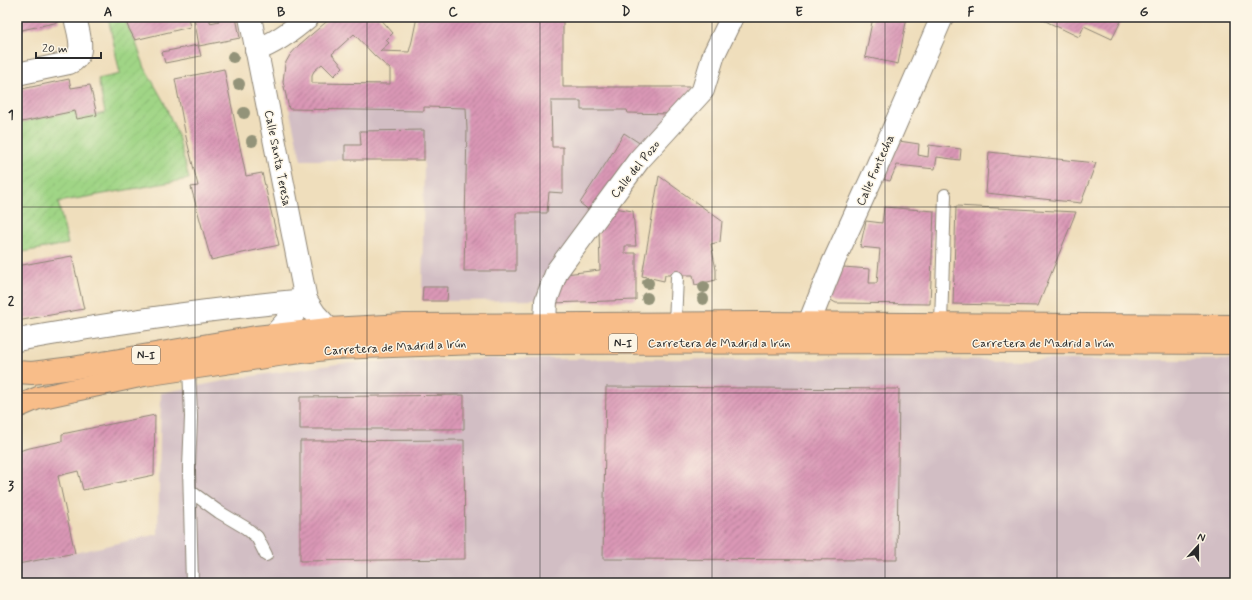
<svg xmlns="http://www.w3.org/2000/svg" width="1252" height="600" font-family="Mynerve,sans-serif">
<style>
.industrial{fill:#d2bec4}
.garden{fill:url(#garden-furrows);stroke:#668058}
.building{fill:url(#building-hatch);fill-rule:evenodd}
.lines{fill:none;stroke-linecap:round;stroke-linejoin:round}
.service-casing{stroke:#8d8474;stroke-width:14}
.minor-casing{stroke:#8d8474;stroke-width:24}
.trunk-casing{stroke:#8d8474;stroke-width:24}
.service{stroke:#fff;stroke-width:12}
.minor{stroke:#fff;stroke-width:22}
.trunk{stroke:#f8bd89;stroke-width:22}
.tree{fill:#939379}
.grid{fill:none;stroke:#2b2b2b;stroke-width:1;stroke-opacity:0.55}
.labels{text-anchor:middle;stroke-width:3;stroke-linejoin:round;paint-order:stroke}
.shield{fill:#fcf5e5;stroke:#6a6863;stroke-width:1}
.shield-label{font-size:11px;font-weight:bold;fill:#2b2b2b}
.street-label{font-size:12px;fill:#2b2b2b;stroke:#fcf5e5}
.neatline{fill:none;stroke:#2b2b2b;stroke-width:1.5}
.grid-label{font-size:13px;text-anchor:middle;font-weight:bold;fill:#2b2b2b}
</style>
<defs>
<pattern id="garden-furrows" width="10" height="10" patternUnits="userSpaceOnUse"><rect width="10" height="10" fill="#a0d586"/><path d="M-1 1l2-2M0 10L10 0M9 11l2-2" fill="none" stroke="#8ab774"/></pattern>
<pattern id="building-hatch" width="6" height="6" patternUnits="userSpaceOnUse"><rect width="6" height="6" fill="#da97b6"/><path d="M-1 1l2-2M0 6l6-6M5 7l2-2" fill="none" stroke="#b17b94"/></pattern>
</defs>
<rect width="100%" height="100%" fill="#fcf5e5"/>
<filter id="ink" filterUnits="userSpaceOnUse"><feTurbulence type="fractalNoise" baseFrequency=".025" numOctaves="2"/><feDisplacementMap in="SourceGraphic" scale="8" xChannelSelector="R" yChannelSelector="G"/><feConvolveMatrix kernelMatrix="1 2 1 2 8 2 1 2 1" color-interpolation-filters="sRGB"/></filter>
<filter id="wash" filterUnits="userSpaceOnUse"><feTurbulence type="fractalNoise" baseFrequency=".012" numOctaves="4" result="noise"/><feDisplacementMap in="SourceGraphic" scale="16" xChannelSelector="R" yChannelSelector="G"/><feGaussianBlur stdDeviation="0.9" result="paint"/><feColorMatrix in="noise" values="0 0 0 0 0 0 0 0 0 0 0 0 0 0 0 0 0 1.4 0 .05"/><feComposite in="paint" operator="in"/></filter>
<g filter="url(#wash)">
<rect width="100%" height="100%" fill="#efdebc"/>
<g class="industrial">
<polygon points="283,82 563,87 694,87 537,300 447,301 422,301 424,160 301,160"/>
<polygon points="510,359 1235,360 1235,583 17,583 17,564 75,553 158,534 161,393 245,377 337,364 393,361"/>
</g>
<polygon class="garden" points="108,17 125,17 127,25 135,40 145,68 164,102 178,136 189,179 58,202 68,244 17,253 17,123 75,111 77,119 105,113 98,79 120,74"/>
<g id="blocks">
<g class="building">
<polygon points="17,17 58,17 59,22 17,31"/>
<polygon points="125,17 188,17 190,27 135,40 128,27"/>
<path d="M194 17H232V18L236 17 240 38 199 46ZM218 19 219 21 210 23V20Z"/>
<path d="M332 17H379L393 33 386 40 389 43 380 51 409 52 412 41 417 17H563V87H694L671 114 628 113 627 110H581V101H551L552 147H563V193L549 192 547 213H516V271H464L467 129 466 108 424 107V111L289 109 283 82 285 64 290 55 299 45ZM354 34 375 56 390 69V84L312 83V75L314 71 322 64 334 76 343 67 332 54Z"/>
<polygon points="873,17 907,17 898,64 865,57"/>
<polygon points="1037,17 1123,17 1112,39 1084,26 1079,37"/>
<polygon points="198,45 201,56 165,63 162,52"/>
<polygon points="224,69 246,176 262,173 279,245 211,260 191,187 198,186 186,137 175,79"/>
<polygon points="69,79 71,88 90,85 97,115 77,119 75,111 17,123 17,90"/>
<polygon points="424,130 424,160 345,160 345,145 361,145 360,131"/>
<polygon points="624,133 641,144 591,212 580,203 608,160"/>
<polygon points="899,141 919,144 918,155 928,157 929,145 961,149 960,160 937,157 935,169 897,165 890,181 882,179"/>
<polygon points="989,152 1096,163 1081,203 986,193"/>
<polygon points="659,176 722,221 720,242 711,244 716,270 716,280 695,285 693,275 665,275 664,281 642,276"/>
<polygon points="956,206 1076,212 1038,306 953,304"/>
<polygon points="884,207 934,211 930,304 836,303 829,299 843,267 870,269 869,283 877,283 880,249 860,247 866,221 882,223"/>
<polygon points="614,208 633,211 636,246 625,246 625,253 636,253 636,300 552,303 565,274 600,270 599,229"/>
<polygon points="72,256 84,309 17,321 17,266"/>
<polygon points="423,287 448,287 447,301 422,301"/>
<polygon points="606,387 899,389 897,560 603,559"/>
<polygon points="464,395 464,429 300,429 300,397"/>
<polygon points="155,415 154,475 83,490 78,471 58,476 75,553 18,564 17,452 25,449 62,441 62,434"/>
<polygon points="464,440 465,559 300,561 300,441"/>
<polygon points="59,580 59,583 45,583 45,582"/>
</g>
</g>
</g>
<g filter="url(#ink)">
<use href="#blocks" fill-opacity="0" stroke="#8d8474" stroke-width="1"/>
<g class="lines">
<defs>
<g id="service">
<polyline points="675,323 677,277"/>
<polyline points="941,324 945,195"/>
<polyline points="189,368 191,417 189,468 192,583"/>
<polyline points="190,491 219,512 246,528 257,537 266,555"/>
</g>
<g id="minor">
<polyline points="250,17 306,300 315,314 329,329"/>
<path d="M256 50C276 43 292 31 308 17"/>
<path d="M17 74 69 63C88 55 78 33 75 17"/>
<polyline points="545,323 546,301 557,271 639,160 703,90 714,54 732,17"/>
<polyline points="809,323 833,263 875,171 942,17"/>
<polyline points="274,335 306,300"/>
<path d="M17 340C113 323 209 309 306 300"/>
</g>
<g id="trunk">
<polyline points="17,372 32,373 72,368 256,337 329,329 405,325 760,323 1235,326"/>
<polyline points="17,407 38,398 144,375 285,354 334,348 479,343 1025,342 1235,343"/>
</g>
</defs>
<use href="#service" class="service-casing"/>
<use href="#minor" class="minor-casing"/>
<use href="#trunk" class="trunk-casing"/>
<use href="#service" class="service"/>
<use href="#minor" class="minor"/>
<use href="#trunk" class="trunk"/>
</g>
<g class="tree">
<circle cx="233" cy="57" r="6"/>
<circle cx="239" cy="84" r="6"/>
<circle cx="244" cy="113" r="6"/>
<circle cx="252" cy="141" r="6"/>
<circle cx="648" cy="283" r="6"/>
<circle cx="704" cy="287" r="6"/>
<circle cx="647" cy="298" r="6"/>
<circle cx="703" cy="299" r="6"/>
</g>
</g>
<path class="grid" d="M195 17V583M367 17V583M540 17V583M712 17V583M885 17V583M1057 17V583M17 207H1235M17 393H1235"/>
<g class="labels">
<g class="shield">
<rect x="609" y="334" width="28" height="18" rx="3"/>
<rect x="132" y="346" width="28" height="18" rx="3"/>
</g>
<g class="shield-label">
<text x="623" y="347">N-I</text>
<text x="146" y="359">N-I</text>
</g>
<g class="street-label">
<text transform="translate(278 158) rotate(79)" y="4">Calle Santa Teresa</text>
<text transform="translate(635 169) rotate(-51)" y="4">Calle del Pozo</text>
<text transform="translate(875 170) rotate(-66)" y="4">Calle Fontecha</text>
<text x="719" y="347">Carretera de Madrid a Irún</text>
<text x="1043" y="347">Carretera de Madrid a Irún</text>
<text transform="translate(395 347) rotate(-3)" y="4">Carretera de Madrid a Irún</text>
</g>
</g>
<rect width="1252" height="600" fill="none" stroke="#fcf5e5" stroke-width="44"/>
<g transform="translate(1198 546) rotate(21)" stroke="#fcf5e5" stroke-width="3" paint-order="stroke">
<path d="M0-3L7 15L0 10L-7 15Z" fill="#2b2b2b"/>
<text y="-6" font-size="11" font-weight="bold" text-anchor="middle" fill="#2b2b2b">N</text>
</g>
<path d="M36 52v6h65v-6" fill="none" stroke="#2b2b2b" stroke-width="2"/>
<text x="42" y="52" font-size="12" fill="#2b2b2b" stroke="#fcf5e5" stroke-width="3" paint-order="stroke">20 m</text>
<rect x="22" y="22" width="1208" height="556" class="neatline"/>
<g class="grid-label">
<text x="108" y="16">A</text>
<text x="281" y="16">B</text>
<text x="453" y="16">C</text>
<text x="626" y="16">D</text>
<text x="799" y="16">E</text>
<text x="971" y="16">F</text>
<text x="1144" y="16">G</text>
<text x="11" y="119">1</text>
<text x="11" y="305">2</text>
<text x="11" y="490">3</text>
</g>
</svg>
